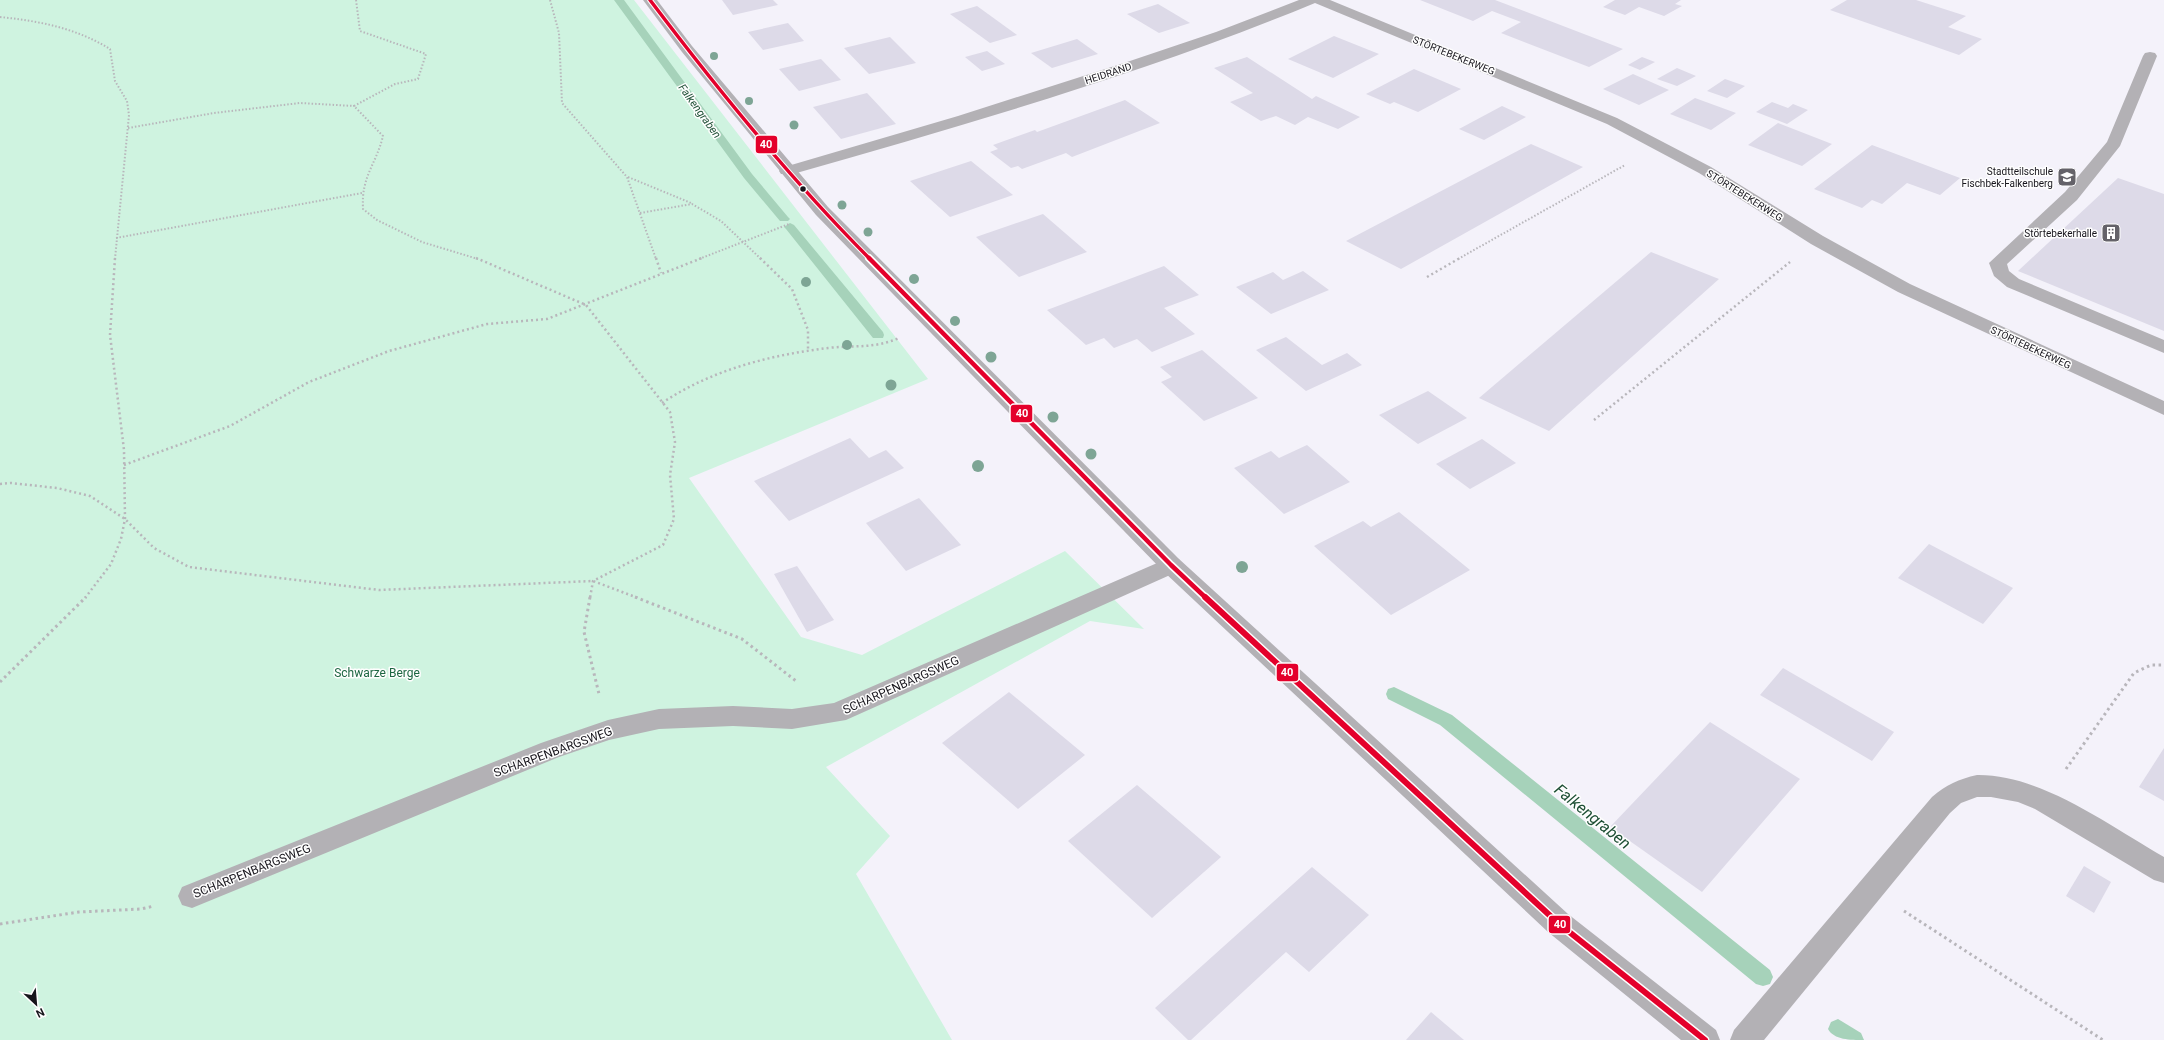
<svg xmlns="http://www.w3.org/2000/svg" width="2164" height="1040" font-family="Roboto,sans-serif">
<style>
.green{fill:#cff3e0}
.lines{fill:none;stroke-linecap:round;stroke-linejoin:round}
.stream{fill:#a6d2ba;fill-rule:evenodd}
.building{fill:#dddae8}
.path-far2{stroke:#b8b6bb;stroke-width:2;stroke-dasharray:1.5 2;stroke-linecap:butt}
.path-far1{stroke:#b8b6bb;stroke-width:2.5;stroke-dasharray:2 3;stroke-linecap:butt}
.path{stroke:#b8b6bb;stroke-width:3;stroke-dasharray:2.5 3.5;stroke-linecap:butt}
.service{fill:#b3b1b5;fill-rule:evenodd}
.minor{fill:#b3b1b5;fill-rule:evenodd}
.tertiary{fill:#b3b1b5;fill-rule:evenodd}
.bus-1-far2-casing{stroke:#fefefe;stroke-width:5.5}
.bus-1-far1-casing{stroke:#fefefe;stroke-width:8}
.bus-1-casing{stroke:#fefefe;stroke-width:9}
.bus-1-far2{stroke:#e4002b;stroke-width:3.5}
.bus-1-far1{stroke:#e4002b;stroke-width:4.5}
.bus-1{stroke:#e4002b;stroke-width:6}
.tree{fill:#7ea595}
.bus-dot{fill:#16141b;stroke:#fefefe;stroke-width:1.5}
.labels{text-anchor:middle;stroke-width:3;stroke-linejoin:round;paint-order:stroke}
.far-street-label{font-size:10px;fill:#16141b;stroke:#fefefe}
.far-poi-label{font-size:10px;fill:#16141b;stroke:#fefefe;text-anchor:end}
.far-water-label{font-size:11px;font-style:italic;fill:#1e4f35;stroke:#fefefe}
.park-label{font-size:12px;fill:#1d6642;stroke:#fefefe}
.street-label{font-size:12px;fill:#16141b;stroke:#fefefe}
.near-water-label{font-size:16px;font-style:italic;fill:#1e4f35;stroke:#fefefe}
.line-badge{stroke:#fefefe;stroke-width:1.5}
.badge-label{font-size:11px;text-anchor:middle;font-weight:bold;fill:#fff}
</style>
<rect width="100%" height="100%" fill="#f4f2fa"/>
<polygon class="green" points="0,0 634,0 928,379 689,478 801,637 862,655 1065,551 1144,629 1090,621 826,767 890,836 856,874 952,1040 0,1040"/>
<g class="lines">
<g class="stream">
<polygon points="614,0 624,0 752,174 788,217 790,219 788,221 780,221 744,178"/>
<polygon points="790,223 794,225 883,332 884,335 883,338 873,338 786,229 784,227"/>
<polygon points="1394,687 1452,715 1770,970 1773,977 1770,984 1763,986 1756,984 1440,725 1388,699 1386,694 1388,689"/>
<path d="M1838 1019 1861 1033 1864 1040C1850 1040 1834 1040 1828 1029L1831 1022Z"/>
</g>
</g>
<g class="building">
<polygon points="722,0 773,0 778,5 733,15"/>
<polygon points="1420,0 1495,0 1623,49 1589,67 1501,33 1521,22 1492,11 1473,21"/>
<polygon points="1615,0 1681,0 1675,4 1682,6 1664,16 1639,7 1625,15 1603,7"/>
<polygon points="1847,0 1916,0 1966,16 1948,27 1982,39 1959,55 1830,10"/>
<polygon points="1158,4 1190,23 1159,33 1127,14"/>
<polygon points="977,6 1017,35 990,43 950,14"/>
<polygon points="788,23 804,41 763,50 748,32"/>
<polygon points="1334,36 1379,54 1333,78 1288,59"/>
<polygon points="890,37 916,63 869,74 844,48"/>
<polygon points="1077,39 1098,54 1052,68 1031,53"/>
<polygon points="987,51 1005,64 982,71 965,57"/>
<polygon points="1247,57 1312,99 1316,96 1360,117 1338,129 1308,117 1295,125 1276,116 1261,121 1230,102 1253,93 1214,68"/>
<polygon points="1642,57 1655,62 1640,70 1628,65"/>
<polygon points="821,59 841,80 799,91 779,69"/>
<polygon points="1677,68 1696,76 1677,86 1657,79"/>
<polygon points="1414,69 1461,89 1418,112 1394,102 1390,104 1366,94"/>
<polygon points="1633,74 1669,90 1639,105 1603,89"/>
<polygon points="1725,79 1745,86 1727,98 1707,91"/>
<polygon points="867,93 896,124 841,139 813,107"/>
<polygon points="1695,98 1736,113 1711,130 1670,114"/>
<polygon points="1125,100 1160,123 1072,157 1066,153 1022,169 1018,166 1011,168 990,152 998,149 993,145 1035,130 1037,132"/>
<polygon points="1772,102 1788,108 1793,104 1808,110 1787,124 1756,112"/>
<polygon points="1502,106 1526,117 1484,140 1459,129"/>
<polygon points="1778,123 1832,144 1802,166 1748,145"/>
<polygon points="1531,144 1583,167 1401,269 1346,241"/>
<polygon points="1872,145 1960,178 1940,195 1907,183 1882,204 1872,200 1862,208 1814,189"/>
<polygon points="971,161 1013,195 950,217 910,181"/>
<polygon points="2118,178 2164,194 2164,331 2018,271"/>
<polygon points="1043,214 1087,252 1019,277 976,237"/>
<polygon points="1651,252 1719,279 1549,431 1479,398"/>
<polygon points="1164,266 1199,295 1164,308 1195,334 1152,352 1137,339 1114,348 1104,338 1086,345 1047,310"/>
<polygon points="1303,271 1329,290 1271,314 1236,287 1273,272 1283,280"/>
<polygon points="1286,337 1322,365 1347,353 1362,365 1306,391 1256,350"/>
<polygon points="1202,350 1258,398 1204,421 1161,382 1172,377 1160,367"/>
<polygon points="1428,391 1467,418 1418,444 1379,415"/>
<polygon points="850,438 869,458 886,450 904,468 789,521 754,481"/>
<polygon points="1482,439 1516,463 1470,489 1436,464"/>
<polygon points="1307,445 1350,482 1284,514 1234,468 1271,451 1279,458"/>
<polygon points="919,498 961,545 906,571 866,523"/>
<polygon points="1399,512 1470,570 1391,615 1314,546 1363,521 1371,527"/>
<polygon points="1929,544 2013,588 1983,624 1898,578"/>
<polygon points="797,566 834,620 807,632 774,574"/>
<polygon points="1783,668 1894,732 1872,761 1760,695"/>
<polygon points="1009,692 1085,755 1018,809 942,743"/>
<polygon points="1710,722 1800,779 1702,892 1610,827"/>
<polygon points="2164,748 2164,801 2139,787"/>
<polygon points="1137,785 1221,857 1152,918 1068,841"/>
<polygon points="2084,866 2111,882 2094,913 2066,896"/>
<polygon points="1312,867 1369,915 1309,972 1286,952 1191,1040 1188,1040 1155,1008"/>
<polygon points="1431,1012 1464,1040 1406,1040"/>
</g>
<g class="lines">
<g class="path-far2">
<path d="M356 0 360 31 426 54 418 79 395 84 354 106 383 136C376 165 361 176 363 209L377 220 422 242 478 259"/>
<polyline points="550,0 559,33 562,103 627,177 656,259"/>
<path d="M0 17C39 21 76 28 110 49L115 81 127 101 129 115 115 259"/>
<polyline points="128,128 214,113 300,103 354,106"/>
<polyline points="628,177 691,203"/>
<polyline points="640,213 692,204 721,221 761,259"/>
<polyline points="116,238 362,193"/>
<polyline points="699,259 789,224"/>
<polyline points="1458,259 1625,165"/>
</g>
<g class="path-far1">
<polyline points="476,258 586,305 670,412 675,442 670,475 674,519 663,545 593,581 590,598"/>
<polyline points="656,258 661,273"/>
<polyline points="760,258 792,289 808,330 808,350"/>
<polyline points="1427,277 1460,258"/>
<path d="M662 403C711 370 770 355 828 348 854 345 874 349 899 338"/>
<polyline points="1594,420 1790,262"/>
<polyline points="124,465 230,426 309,382 389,351 487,324 547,319 702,258"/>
<polyline points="0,484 11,483 57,488 90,496 125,519 154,548 189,567 379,590 593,581 638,598"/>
<polyline points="85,598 111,564 121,539 125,519 124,450 110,335 115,258"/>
</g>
<g class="path">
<polyline points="590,597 584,632 599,694"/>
<polyline points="635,597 742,639 796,681"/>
<polyline points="0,682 86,597"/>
<polyline points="2066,769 2134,673 2151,665 2164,665"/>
<polyline points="1904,911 2103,1040"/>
<polyline points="0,924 79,912 141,909 154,906"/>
</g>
<g class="service">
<polygon points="2150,52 2155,53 2157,56 2120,146 2077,200 2007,264 2009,271 2019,279 2164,340 2164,353 2007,287 1994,276 1989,263 2065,192 2107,142 2143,56 2145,53"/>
<polygon points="1171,557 1179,559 1182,565 1179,571 846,720 792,729 733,726 659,729 609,740 559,757 192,908 182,905 178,896 182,887 541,743 608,720 659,709 733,706 792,709 834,703"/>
<path d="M1977 775C2041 774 2110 826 2164 857V883L2154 880 2035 809 2018 802 1991 797H1977L1961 803 1950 813 1764 1040H1730L1734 1030 1932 797C1946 785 1959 779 1977 775Z"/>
</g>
<path class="minor" d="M1299 0H1330L1617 118 1711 167 1823 236 1910 284 2164 401V415L1898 292 1811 244 1699 173 1607 124 1315 3C1146 73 968 124 793 174H781L779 171 781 168 958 116 1124 63 1216 32Z"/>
<polygon class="tertiary" points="643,0 657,0 692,46 828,207 1179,559 1568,914 1716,1030 1720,1040 1681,1040 1548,932 1163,571 816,215 682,52"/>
<defs>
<path id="bus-1-far2" d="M650 0C718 90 790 179 870 259"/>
<polyline id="bus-1-far1" points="869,258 1171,565 1206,598"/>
<polyline id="bus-1" points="1205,597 1558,923 1705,1040"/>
</defs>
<use href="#bus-1-far2" class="bus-1-far2-casing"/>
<use href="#bus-1-far1" class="bus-1-far1-casing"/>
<use href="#bus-1" class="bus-1-casing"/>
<use href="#bus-1-far2" class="bus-1-far2"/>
<use href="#bus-1-far1" class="bus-1-far1"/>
<use href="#bus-1" class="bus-1"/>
</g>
<g class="tree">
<circle cx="714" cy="56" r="4"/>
<circle cx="749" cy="101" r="4"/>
<circle cx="794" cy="125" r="4.5"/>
<circle cx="842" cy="205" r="4.5"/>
<circle cx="868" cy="232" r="4.5"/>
<circle cx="914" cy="279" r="5"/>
<circle cx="806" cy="282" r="5"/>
<circle cx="955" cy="321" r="5"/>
<circle cx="847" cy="345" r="5"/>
<circle cx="991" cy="357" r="5.5"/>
<circle cx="891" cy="385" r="5.5"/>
<circle cx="1053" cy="417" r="5.5"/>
<circle cx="1091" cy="454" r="5.5"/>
<circle cx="978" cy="466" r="6"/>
<circle cx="1242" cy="567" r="6"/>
</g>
<defs>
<symbol id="school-square" viewBox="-11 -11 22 22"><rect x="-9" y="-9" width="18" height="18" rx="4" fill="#646269" stroke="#fefefe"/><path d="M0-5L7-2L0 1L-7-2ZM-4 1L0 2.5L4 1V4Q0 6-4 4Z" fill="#fff"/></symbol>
<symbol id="building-square" viewBox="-11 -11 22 22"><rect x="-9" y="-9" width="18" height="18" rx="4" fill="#646269" stroke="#fefefe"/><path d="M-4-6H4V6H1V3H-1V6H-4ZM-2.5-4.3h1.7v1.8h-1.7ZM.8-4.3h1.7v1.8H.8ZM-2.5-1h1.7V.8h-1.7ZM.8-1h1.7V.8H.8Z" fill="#fff"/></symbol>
</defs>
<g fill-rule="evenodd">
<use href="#school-square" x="2056" y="166" width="22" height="22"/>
<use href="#building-square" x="2100" y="222" width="22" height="22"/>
</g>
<circle class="bus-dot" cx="803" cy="189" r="3.5"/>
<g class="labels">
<g class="far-street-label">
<text transform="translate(1454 55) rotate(22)" y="4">STÖRTEBEKERWEG</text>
<text transform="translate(1108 73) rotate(-18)" y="4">HEIDRAND</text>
<text transform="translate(1745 195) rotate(32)" y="4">STÖRTEBEKERWEG</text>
<text transform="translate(2031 347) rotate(25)" y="4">STÖRTEBEKERWEG</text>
</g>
<g class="far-poi-label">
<text x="2053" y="175">Stadtteilschule<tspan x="2053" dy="12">Fischbek-Falkenberg</tspan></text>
<text x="2097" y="237">Störtebekerhalle</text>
</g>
<g class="far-water-label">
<text transform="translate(700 111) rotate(54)" y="4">Falkengraben</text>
</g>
<g class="park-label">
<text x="377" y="677">Schwarze Berge</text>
</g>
<g class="street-label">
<text transform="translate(901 685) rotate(-24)" y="4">SCHARPENBARGSWEG</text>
<text transform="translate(553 752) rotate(-20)" y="4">SCHARPENBARGSWEG</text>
<text transform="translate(252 871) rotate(-22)" y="4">SCHARPENBARGSWEG</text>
</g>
<g class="near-water-label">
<text transform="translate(1593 816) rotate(39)" y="6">Falkengraben</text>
</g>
</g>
<g class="line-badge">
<rect x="755" y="135" width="23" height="19" rx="4" fill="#e4002b"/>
<rect x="1010" y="404" width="23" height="19" rx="4" fill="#e4002b"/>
<rect x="1276" y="663" width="23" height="19" rx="4" fill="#e4002b"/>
<rect x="1548" y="915" width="23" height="19" rx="4" fill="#e4002b"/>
</g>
<g class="badge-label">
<text x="766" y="148">40</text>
<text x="1022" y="417">40</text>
<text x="1287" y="676">40</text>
<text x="1560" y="928">40</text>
</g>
<g transform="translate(36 1004) rotate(154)" stroke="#fefefe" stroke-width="3" paint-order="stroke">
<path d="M0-3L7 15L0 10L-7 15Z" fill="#16141b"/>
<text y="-6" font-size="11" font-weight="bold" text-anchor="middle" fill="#16141b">N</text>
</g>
</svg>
